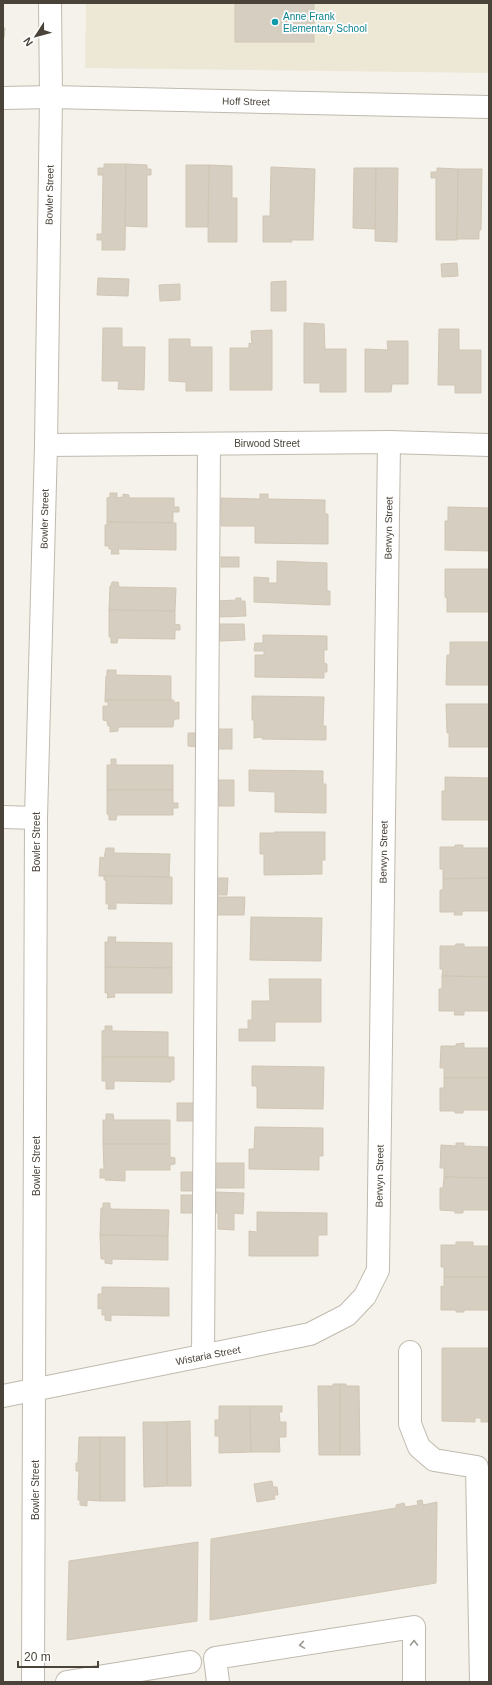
<svg xmlns="http://www.w3.org/2000/svg" width="492" height="1685" font-family="Arial,sans-serif">
<style>
.education{fill:#ede7d6}
.building{fill:#d6cec1;stroke:#d1c6b4}
.lines{fill:none;stroke-linecap:round;stroke-linejoin:round}
.minor-casing{stroke:#c0baae;stroke-width:24}
.minor{stroke:#fff;stroke-width:22}
.oneway{stroke:#9b9892}
.culture-dot{fill:#0f9aa8;stroke:#fff;stroke-width:1.5}
.labels{text-anchor:middle;stroke-width:3.5;stroke-linejoin:round;paint-order:stroke}
.culture-label{font-size:10px;fill:#0d838f;stroke:#fff;text-anchor:start}
.street-label{font-size:10px;fill:#494339;stroke:#fff}
</style>
<rect width="100%" height="100%" fill="#f5f2eb"/>
<polygon class="education" points="86,3 489,3 489,73 85,68"/>
<g class="building">
<rect x="235" y="3" width="79" height="39"/>
<polygon points="3,28 5,28 4,38 3,38"/>
<polygon points="104,164 126,164 125,250 102,250 102,240 97,240 97,234 102,234 103,175 98,175 98,168 104,168"/>
<polygon points="126,164 147,165 147,169 151,169 151,175 147,175 147,227 125,226"/>
<polygon points="186,165 209,165 208,227 186,227"/>
<polygon points="209,165 232,166 232,198 237,198 237,242 208,242"/>
<polygon points="271,167 315,169 313,240 291,240 292,242 263,242 263,216 270,216"/>
<polygon points="354,168 376,168 376,229 353,228"/>
<polygon points="376,168 398,168 397,242 375,241"/>
<polygon points="437,168 458,169 457,240 436,240 436,178 431,178 431,172 437,172"/>
<polygon points="458,169 482,169 481,230 479,230 479,239 457,239"/>
<polygon points="457,263 458,276 442,277 441,264"/>
<polygon points="98,278 129,279 128,296 97,295"/>
<polygon points="286,281 286,311 271,311 271,282"/>
<polygon points="180,284 180,300 160,301 159,285"/>
<polygon points="304,323 324,324 325,349 346,349 346,392 320,392 320,383 304,383"/>
<polygon points="103,328 122,328 122,347 145,347 144,390 118,389 119,381 102,381"/>
<polygon points="439,329 459,329 459,350 481,350 481,393 455,393 455,385 438,385"/>
<polygon points="272,330 272,390 230,390 230,348 249,348 249,343 252,344 251,331"/>
<polygon points="169,339 190,339 190,347 212,347 212,391 186,391 186,382 169,381"/>
<polygon points="387,341 408,341 408,384 392,384 391,392 365,392 365,349 388,350"/>
<polygon points="110,493 117,493 117,498 123,497 123,494 129,495 129,498 174,498 174,507 179,507 179,512 173,512 173,523 107,522 107,498 110,497"/>
<polygon points="260,494 268,494 268,499 325,500 325,514 328,514 328,544 255,543 255,526 221,526 221,498 260,499"/>
<polygon points="448,507 489,508 489,551 445,550 445,521 448,521"/>
<polygon points="107,522 176,523 176,550 118,549 119,554 111,554 112,549 109,549 109,546 105,546 105,525 107,525"/>
<rect x="221" y="557" width="18" height="10"/>
<polygon points="277,561 327,563 327,591 330,591 330,605 254,602 254,577 269,578 268,583 277,583"/>
<polygon points="445,569 489,569 489,612 447,612 447,598 445,597"/>
<polygon points="112,582 118,582 119,587 176,588 175,611 109,610 110,586 111,586"/>
<polygon points="236,598 241,598 241,601 245,601 246,616 219,617 218,601 236,600"/>
<polygon points="109,610 175,611 175,624 180,625 180,630 175,630 175,639 118,638 117,643 111,643 111,637 109,637"/>
<polygon points="219,624 244,624 245,640 220,641"/>
<polygon points="263,635 327,636 327,650 324,650 324,663 327,664 327,672 324,672 324,678 255,677 255,655 264,655 264,651 254,651 255,643 263,643"/>
<polygon points="450,642 489,642 489,685 446,685 447,655 450,655"/>
<polygon points="107,670 116,670 116,675 171,676 171,700 105,700 106,676 107,676"/>
<polygon points="252,696 324,697 323,726 326,726 326,740 262,739 263,737 254,738 254,720 252,720"/>
<polygon points="105,700 174,700 174,703 179,702 179,719 174,719 173,727 118,727 118,731 110,732 110,726 108,726 107,721 103,720 103,706 108,706 108,702 105,702"/>
<polygon points="446,704 489,704 489,747 449,747 449,733 447,733"/>
<rect x="217" y="729" width="15" height="20"/>
<polygon points="188,733 198,733 198,747 188,746"/>
<polygon points="111,759 116,759 116,765 173,765 173,790 107,790 107,765 111,765"/>
<polygon points="249,770 323,771 323,784 326,784 326,813 275,812 275,792 249,791"/>
<polygon points="445,777 489,778 489,820 442,820 442,791 445,791"/>
<polygon points="218,780 234,780 234,806 219,806"/>
<polygon points="107,790 173,790 173,803 178,803 178,808 173,808 173,815 117,815 116,820 109,820 109,815 107,814"/>
<polygon points="274,832 325,832 325,860 322,860 322,874 264,875 264,854 260,854 260,833 274,833"/>
<polygon points="455,845 463,845 463,848 489,848 489,878 443,879 443,869 440,869 440,847 455,847"/>
<polygon points="106,848 114,848 114,853 170,854 169,877 99,876 100,857 104,858"/>
<polygon points="104,876 172,877 172,904 116,903 116,909 108,909 109,904 106,904 106,880 104,880"/>
<polygon points="215,878 228,878 227,895 215,895"/>
<polygon points="489,878 489,911 462,911 462,915 454,915 455,912 440,912 440,890 443,890 443,879"/>
<polygon points="216,897 245,897 244,915 216,915"/>
<polygon points="251,917 322,918 321,961 250,960"/>
<polygon points="108,937 116,937 115,942 172,943 172,968 105,967 105,942 108,942"/>
<polygon points="456,944 464,944 464,947 489,947 489,977 442,976 443,969 440,969 440,946 455,946"/>
<polygon points="105,967 172,968 172,993 114,993 115,997 107,998 108,993 105,993"/>
<polygon points="442,976 489,977 489,1011 464,1011 464,1015 454,1015 455,1011 439,1011 439,989 442,989"/>
<polygon points="269,979 321,979 321,1022 275,1022 275,1041 239,1041 239,1029 248,1029 248,1020 252,1020 252,1001 270,1001"/>
<polygon points="105,1026 112,1026 112,1031 168,1032 168,1057 102,1057 102,1031 105,1030"/>
<polygon points="464,1043 464,1048 489,1048 489,1078 444,1078 444,1068 440,1068 441,1046 456,1046 456,1044"/>
<polygon points="102,1057 174,1057 174,1080 171,1080 171,1082 114,1081 114,1089 106,1089 106,1081 102,1081"/>
<polygon points="252,1066 324,1067 323,1109 257,1108 257,1086 252,1086"/>
<polygon points="444,1078 489,1078 489,1110 463,1110 463,1113 455,1113 455,1111 440,1111 440,1088 444,1088"/>
<rect x="177" y="1103" width="17" height="18"/>
<polygon points="106,1114 113,1114 114,1120 170,1120 170,1144 103,1144 103,1120 106,1120"/>
<polygon points="255,1127 323,1128 323,1156 319,1156 319,1170 249,1169 249,1149 254,1149"/>
<polygon points="456,1143 464,1143 464,1146 489,1147 489,1178 444,1177 444,1168 440,1168 441,1145 456,1146"/>
<polygon points="103,1144 170,1144 170,1157 175,1158 175,1164 170,1165 170,1170 125,1170 125,1181 105,1180 106,1178 100,1178 100,1169 104,1169"/>
<rect x="212" y="1163" width="32" height="25"/>
<polygon points="181,1172 195,1172 194,1191 181,1191"/>
<polygon points="444,1177 489,1178 489,1210 463,1210 463,1213 455,1213 455,1211 440,1210 440,1188 443,1188"/>
<polygon points="216,1192 244,1193 243,1214 234,1213 234,1230 218,1229 218,1213 216,1213"/>
<rect x="181" y="1195" width="13" height="18"/>
<polygon points="103,1203 110,1203 110,1209 169,1210 168,1236 100,1235 101,1208 103,1208"/>
<polygon points="257,1212 327,1213 327,1235 318,1235 318,1256 249,1256 249,1231 257,1232"/>
<polygon points="100,1235 168,1236 168,1260 112,1259 112,1264 105,1263 105,1259 101,1259"/>
<polygon points="456,1242 473,1242 473,1246 489,1246 489,1277 444,1277 444,1267 441,1267 441,1245 456,1245"/>
<polygon points="444,1277 489,1277 489,1310 464,1310 464,1312 456,1312 456,1310 441,1310 441,1286 444,1287"/>
<polygon points="102,1287 169,1288 169,1316 111,1315 111,1321 105,1320 105,1315 102,1315 102,1308 98,1309 98,1294 102,1294"/>
<polygon points="442,1348 489,1348 489,1422 481,1422 481,1418 475,1418 475,1422 442,1421"/>
<polygon points="333,1384 340,1384 340,1455 319,1455 318,1386 333,1386"/>
<polygon points="340,1384 346,1384 346,1386 359,1386 360,1455 340,1455"/>
<polygon points="219,1406 250,1406 251,1452 219,1453 219,1436 215,1436 215,1420 219,1420"/>
<polygon points="250,1406 282,1406 282,1412 279,1412 280,1422 286,1422 286,1437 279,1437 280,1452 251,1452"/>
<polygon points="190,1421 191,1486 167,1486 167,1422"/>
<polygon points="143,1422 167,1422 167,1486 144,1487"/>
<polygon points="79,1437 100,1437 100,1501 87,1500 87,1506 80,1505 80,1500 78,1500 79,1471 76,1471 76,1463 78,1463"/>
<rect x="100" y="1437" width="25" height="64"/>
<polygon points="272,1481 273,1487 277,1487 278,1495 274,1495 275,1499 257,1502 254,1484"/>
<polygon points="422,1500 423,1505 437,1502 436,1583 210,1620 211,1539 396,1508 396,1505 404,1503 405,1507 418,1505 417,1501"/>
<polygon points="198,1542 197,1621 67,1640 69,1561"/>
</g>
<g class="lines">
<defs>
<g id="minor">
<polyline points="3,98 51,97 489,107"/>
<polyline points="46,445 389,442 489,445"/>
<polyline points="3,817 36,818"/>
<polyline points="410,1352 410,1424 419,1447 434,1460 477,1467 481,1682"/>
<polyline points="203,1356 209,444"/>
<polyline points="3,1396 310,1334 347,1315 365,1296 378,1270 389,442"/>
<polyline points="33,1682 36,818 46,445 51,97 50,3"/>
<polyline points="67,1682 190,1662"/>
<polyline points="218,1682 215,1658 414,1627 414,1682"/>
</g>
</defs>
<use href="#minor" class="minor-casing"/>
<use href="#minor" class="minor"/>
</g>
<defs><path id="oneway-chevron" d="M-2-3.5L2.5 0L-2 3.5" fill="none" stroke-width="1.6" stroke-linecap="round" stroke-linejoin="round"/></defs>
<g class="oneway">
<use href="#oneway-chevron" transform="translate(414 1643) rotate(-90)"/>
<use href="#oneway-chevron" transform="translate(302 1645) rotate(171)"/>
</g>
<circle class="culture-dot" cx="275" cy="22" r="4"/>
<g class="labels">
<g class="culture-label">
<text x="283" y="20">Anne Frank<tspan x="283" dy="12">Elementary School</tspan></text>
</g>
<g class="street-label">
<text transform="translate(246 101) rotate(1)" y="4">Hoff Street</text>
<text transform="translate(49 195) rotate(-89)" y="4">Bowler Street</text>
<text x="267" y="447">Birwood Street</text>
<text transform="translate(44 519) rotate(-89)" y="4">Bowler Street</text>
<text transform="translate(388 528) rotate(-89)" y="4">Berwyn Street</text>
<text transform="translate(36 842) rotate(-90)" y="4">Bowler Street</text>
<text transform="translate(383 852) rotate(-89)" y="4">Berwyn Street</text>
<text transform="translate(36 1166) rotate(-90)" y="4">Bowler Street</text>
<text transform="translate(379 1176) rotate(-89)" y="4">Berwyn Street</text>
<text transform="translate(208 1355) rotate(-11)" y="4">Wistaria Street</text>
<text transform="translate(35 1490) rotate(-90)" y="4">Bowler Street</text>
</g>
</g>
<rect width="492" height="1685" fill="none" stroke="#494339" stroke-width="8"/>
<g transform="translate(36 36) rotate(234)" stroke="#ffffff" stroke-width="3" paint-order="stroke">
<path d="M0-3L7 15L0 10L-7 15Z" fill="#494339"/>
<text y="-6" font-size="11" font-weight="bold" text-anchor="middle" fill="#494339">N</text>
</g>
<path d="M18 1661v6h80v-6" fill="none" stroke="#494339" stroke-width="2"/>
<text x="24" y="1661" font-size="12" fill="#494339" stroke="#ffffff" stroke-width="3" paint-order="stroke">20 m</text>
</svg>
